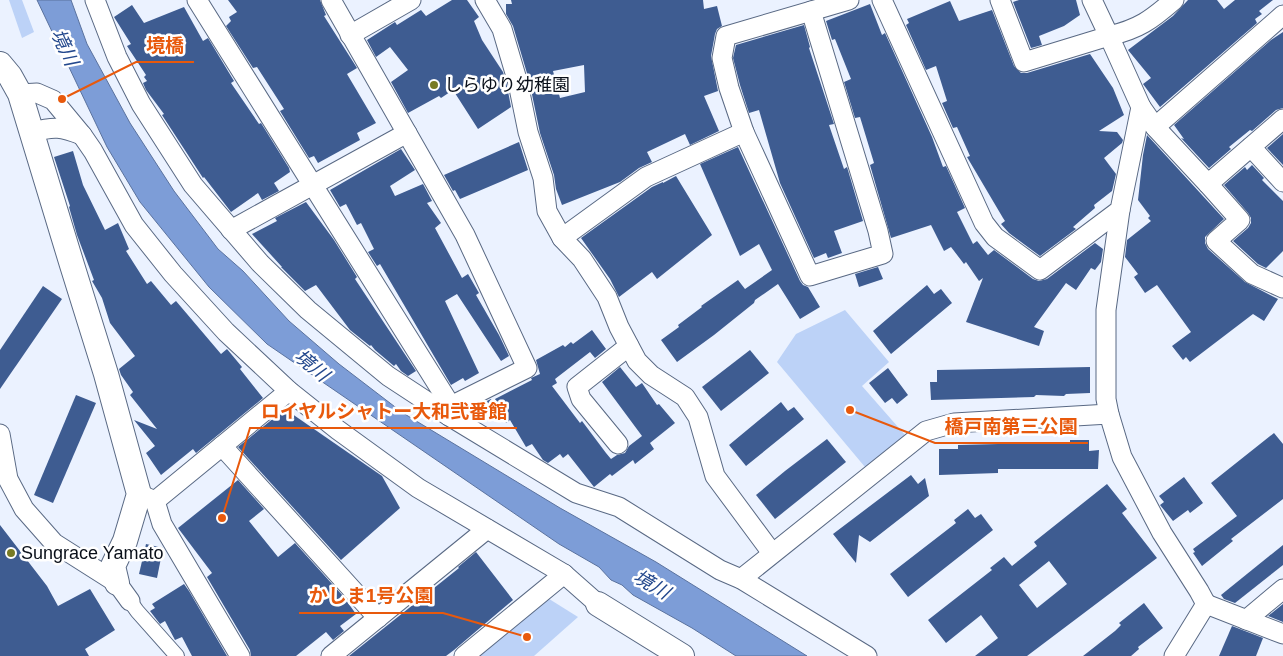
<svg xmlns="http://www.w3.org/2000/svg" width="1283" height="656" font-family="Arial,'Noto Sans JP',sans-serif">
<style>
.green{fill:#bcd2f7}
.water{fill:#7d9dd7;stroke:#5a729e}
.building{fill:#3e5c91;fill-rule:evenodd}
.lines{fill:none;stroke-linecap:round;stroke-linejoin:round}
.pedestrian-casing{stroke:#596984;stroke-width:16}
.minor-casing{stroke:#596984;stroke-width:21}
.tertiary-casing{stroke:#596984;stroke-width:26}
.pedestrian{stroke:#fff;stroke-width:14}
.minor{stroke:#fff;stroke-width:19}
.tertiary{stroke:#fff;stroke-width:24}
.poi-dot{fill:#787b24;stroke:#fff;stroke-width:2}
.labels{text-anchor:middle;stroke-width:5;stroke-linejoin:round;paint-order:stroke}
.poi-label{font-size:18px;fill:#090f19;stroke:#fff;text-anchor:start}
.water-label{font-size:19px;font-style:italic;fill:#23488d;stroke:#fff}
.leader{fill:none;stroke:#e8590c;stroke-width:2}
.callout-dot{fill:#e8590c;stroke:#fff;stroke-width:2}
.callout-label{font-size:19px;text-anchor:middle;font-weight:bold;fill:#e8590c;stroke:#fff;stroke-width:5;stroke-linejoin:round;paint-order:stroke}
</style>
<rect width="100%" height="100%" fill="#ebf2ff"/>
<g class="green">
<polygon points="9,0 22,0 34,32 22,38"/>
<polygon points="845,310 889,362 862,386 905,435 865,467 777,362 796,334"/>
<polygon points="546,597 578,617 534,656 473,656"/>
</g>
<polygon class="water" points="37,0 71,0 87,44 130,123 174,191 218,249 243,271 289,321 339,364 403,413 560,508 656,562 807,656 736,656 692,628 633,595 622,585 611,580 599,567 559,544 267,344 209,287 140,202 107,147"/>
<g class="building">
<polygon points="228,0 320,0 326,15 324,16 357,68 347,74 376,123 357,133 360,140 318,163 314,156 309,158 280,111 284,109 257,67 253,68 226,26 231,21 229,17 237,12"/>
<polygon points="452,0 467,0 479,17 474,21 482,40 503,72 507,86 511,107 478,129 453,90 441,98 439,96 408,113 391,82 408,70 390,47 376,57 367,40 395,22 397,25 421,10 426,16"/>
<path d="M511 0H703L704 9 717 6 722 26 717 29 715 34 711 56 718 91 704 96 719 131 690 145 685 134 647 152 652 162 639 168 620 182 562 205 556 189 554 175 540 133 529 80 513 26 506 14V4H512ZM584 65 585 92 560 98 553 71Z"/>
<polygon points="1019,0 1076,0 1080,15 1064,26 1039,36 1042,45 1031,48 1013,2"/>
<polygon points="1188,0 1217,0 1224,9 1235,0 1273,0 1259,11 1262,14 1255,19 1257,23 1160,107 1143,84 1151,78 1128,50 1173,16"/>
<polygon points="950,1 959,21 992,10 1014,66 1021,73 1027,73 1090,54 1113,88 1124,115 1099,131 1117,132 1123,140 1122,143 1104,158 1116,174 1112,191 1094,205 1095,208 1073,227 1076,229 1040,256 1009,233 1001,224 1005,221 1003,218 967,157 970,156 957,127 953,128 942,103 947,101 936,66 926,70 906,25 909,23 907,19"/>
<polygon points="870,4 882,35 885,33 932,137 943,167 946,166 965,208 957,212 973,244 977,241 988,255 994,250 1033,279 1039,281 1047,279 1095,243 1103,249 1101,262 1095,270 1091,268 1076,290 1066,283 1034,327 1044,331 1039,346 966,322 983,278 979,281 966,262 964,264 951,247 944,251 931,225 891,238 870,165 874,163 860,117 855,118 844,82 851,79 835,39 832,40 826,21"/>
<polygon points="132,5 144,23 184,7 203,41 208,38 234,81 231,83 259,124 261,123 289,168 290,172 274,183 279,191 262,200 258,193 231,212 204,177 203,178 162,115 164,114 146,90 143,83 147,81 144,77 146,75 127,46 131,44 114,17"/>
<polygon points="804,25 810,47 809,48 834,124 829,125 844,169 847,167 863,221 834,231 842,253 828,258 826,253 814,258 780,183 759,110 749,113 740,85 733,58 736,45"/>
<polygon points="1283,32 1283,108 1276,110 1252,131 1250,130 1229,147 1231,149 1209,168 1181,138 1184,139 1174,125 1271,40"/>
<polygon points="1283,134 1283,165 1267,148"/>
<polygon points="1147,135 1224,219 1205,237 1205,243 1208,249 1245,282 1278,299 1264,321 1253,314 1190,362 1186,357 1183,360 1172,346 1191,332 1157,285 1145,293 1134,277 1138,274 1125,257 1127,240 1151,221 1148,218 1150,216 1138,200 1143,155"/>
<polygon points="519,142 528,170 460,199 455,190 453,191 444,175"/>
<polygon points="738,147 800,281 803,285 808,287 820,307 800,319 778,284 755,300 754,303 714,335 677,362 661,340 679,327 678,325 702,307 701,306 738,280 745,289 772,270 759,244 740,256 700,164"/>
<polygon points="401,149 415,170 390,186 395,196 423,184 432,201 427,203 441,223 435,228 462,278 468,274 479,293 476,295 499,335 509,356 501,361 457,294 445,301 479,373 465,381 463,378 451,385 380,264 377,266 368,252 374,249 361,223 357,225 346,204 340,207 330,190"/>
<polygon points="73,151 83,185 105,230 118,223 129,249 126,251 147,284 151,281 171,305 176,301 221,354 227,349 242,367 240,369 263,398 196,453 193,449 161,475 146,453 155,446 134,420 157,429 130,395 133,392 121,375 119,369 135,356 110,323 102,298 92,281 94,280 77,235 69,207 70,206 54,157"/>
<polygon points="1252,165 1264,178 1262,180 1283,201 1283,251 1266,268 1258,264 1233,241 1248,228 1251,223 1251,218 1248,213 1224,185 1245,167 1247,170"/>
<polygon points="676,176 712,235 657,279 652,272 619,297 610,279 581,238 652,187 663,182 663,183"/>
<polygon points="306,202 334,240 357,277 355,279 416,371 408,376 401,371 396,364 394,366 375,350 371,345 370,346 350,330 316,285 305,291 281,267 282,267 252,234 277,221 275,218"/>
<polygon points="878,267 883,279 859,287 855,274"/>
<polygon points="927,285 934,294 941,289 952,303 891,354 873,331"/>
<polygon points="43,286 62,299 0,389 0,350"/>
<polygon points="592,330 606,349 595,358 590,352 555,379 557,383 552,386 580,423 582,421 606,453 611,459 617,455 625,453 629,446 642,436 602,382 620,367 636,387 642,383 657,405 659,404 675,423 650,443 654,449 635,464 633,460 612,476 610,474 594,487 568,454 563,458 560,454 548,463 543,460 532,444 526,447 510,420 506,423 495,399 532,380 531,378 540,374 536,360 563,345 565,347 571,342 573,344"/>
<polygon points="750,350 769,373 721,411 702,387"/>
<polygon points="1090,367 1090,393 1066,394 1064,396 1036,395 1034,397 931,400 930,382 937,382 937,370"/>
<polygon points="888,368 908,395 897,404 892,398 885,403 869,383"/>
<polygon points="76,395 96,403 53,503 34,495"/>
<polygon points="491,399 497,413 481,422 470,415 468,410"/>
<polygon points="781,402 788,411 794,407 804,419 746,466 729,445"/>
<polygon points="285,409 382,476 400,508 341,560 238,447"/>
<polygon points="1274,433 1283,444 1283,499 1231,539 1233,541 1202,566 1193,553 1195,552 1193,549 1237,516 1211,483"/>
<polygon points="827,439 846,462 775,519 756,495 785,471"/>
<polygon points="1070,440 1089,440 1089,451 1099,450 1098,469 998,469 998,473 939,475 939,449 958,449 958,445 1042,443 1070,442"/>
<polygon points="911,475 918,484 925,478 929,496 870,542 859,535 856,563 833,534"/>
<polygon points="1184,477 1203,503 1190,513 1188,510 1173,521 1160,505 1164,502 1159,496"/>
<polygon points="238,480 264,509 249,521 278,557 295,543 343,596 356,614 340,626 344,631 333,640 326,632 296,656 251,656 250,650 207,577 212,573 178,528"/>
<path d="M1107 484 1127 509 1122 513 1157 558 1027 656H975L998 638 981 615 946 643 928 620 992 570 990 568 1004 557 1012 566 1037 546 1034 542ZM1049 561 1067 584 1037 608 1019 585Z"/>
<polygon points="968,509 975,518 981,514 993,530 908,597 890,574 956,523 954,520"/>
<polygon points="0,525 47,586 58,606 90,589 115,630 85,649 89,656 0,656"/>
<polygon points="146,544 163,548 157,578 139,574"/>
<polygon points="1283,545 1283,565 1235,603 1224,599 1221,595"/>
<polygon points="476,552 513,600 454,650 446,656 349,656 459,568 458,567"/>
<polygon points="184,584 189,591 227,656 192,656 182,637 175,640 165,621 160,624 150,611 155,608 152,604"/>
<polygon points="1144,603 1163,628 1138,647 1139,649 1131,656 1083,656 1115,631 1121,625 1119,623"/>
<polygon points="1283,604 1283,622 1268,616"/>
<polygon points="1232,626 1263,638 1256,656 1219,656"/>
</g>
<g class="lines">
<defs>
<polyline id="pedestrian" points="130,601 137,611 177,656"/>
<g id="minor">
<polyline points="95,0 117,57 141,104 193,185 260,263 308,310 388,376 449,416 576,493 619,507 720,570 741,579 867,656"/>
<polyline points="197,0 451,406 449,416"/>
<polyline points="331,0 465,235 527,368 451,406"/>
<polyline points="485,0 502,29 518,83 528,132 543,178 547,211 562,238 582,259 607,297 619,327 637,361 651,375 685,397 698,417 715,476 772,553"/>
<path d="M882 0 984 223 995 237 1040 270 1120 210 1141 107 1109 36C1139 29 1151 20 1174 0"/>
<polyline points="1000,0 1024,62 1109,36 1092,0"/>
<polyline points="350,35 411,0"/>
<polyline points="20,94 37,93 53,100 82,135 93,151 134,225 173,274 226,332 289,391 338,430 418,488 564,574 598,604"/>
<polyline points="1141,107 1155,127 1283,15"/>
<polyline points="1155,127 1208,184 1283,119"/>
<path d="M32 132C55 126 61 127 82 135"/>
<polyline points="744,132 729,88 722,58 726,36 849,0"/>
<polyline points="1251,147 1283,182"/>
<polyline points="1208,184 1240,220 1216,241 1252,274 1283,288"/>
<polyline points="1120,210 1106,310 1106,399 1109,414 1122,457 1162,533 1199,591 1206,604 1174,656"/>
<polyline points="231,230 407,133"/>
<polyline points="562,238 646,177 744,132 810,276 883,254 878,231 811,11"/>
<polyline points="0,434 8,479 24,509 54,543 117,583 130,601"/>
<polyline points="618,444 581,399 577,387 629,346"/>
<polyline points="222,446 378,618"/>
<polyline points="139,494 155,501 289,391"/>
<polyline points="155,501 162,524 240,656"/>
<polyline points="741,579 926,431 954,423 1109,414"/>
<polyline points="1206,604 1283,634"/>
<polyline points="1246,620 1283,589"/>
<polyline points="331,656 487,529"/>
<polyline points="464,656 564,574"/>
</g>
<g id="tertiary">
<polyline points="0,64 10,76 20,94 72,265 106,374 139,494 125,541 113,566 117,583"/>
<polyline points="598,604 682,656"/>
</g>
</defs>
<use href="#pedestrian" class="pedestrian-casing"/>
<use href="#minor" class="minor-casing"/>
<use href="#tertiary" class="tertiary-casing"/>
<use href="#pedestrian" class="pedestrian"/>
<use href="#minor" class="minor"/>
<use href="#tertiary" class="tertiary"/>
</g>
<g class="poi-dot">
<circle cx="434" cy="85" r="5"/>
<circle cx="11" cy="553" r="5"/>
</g>
<g class="labels">
<g class="poi-label">
<text x="444" y="91">しらゆり幼稚園</text>
<text x="21" y="559">Sungrace Yamato</text>
</g>
<g class="water-label">
<text transform="translate(65 47) rotate(65)" y="7">境川</text>
<text transform="translate(312 365) rotate(40)" y="7">境川</text>
<text transform="translate(652 584) rotate(31)" y="7">境川</text>
</g>
</g>
<path class="leader" d="M62 99L136 62H194M222 518L250 428H517M850 410L935 443H1088M527 637L443 613H299"/>
<g class="callout-dot">
<circle cx="62" cy="99" r="5"/>
<circle cx="222" cy="518" r="5"/>
<circle cx="850" cy="410" r="5"/>
<circle cx="527" cy="637" r="5"/>
</g>
<g class="callout-label">
<text x="165" y="52">境橋</text>
<text x="384" y="418">ロイヤルシャトー大和弐番館</text>
<text x="1011" y="433">橋戸南第三公園</text>
<text x="371" y="602">かしま1号公園</text>
</g>
</svg>
